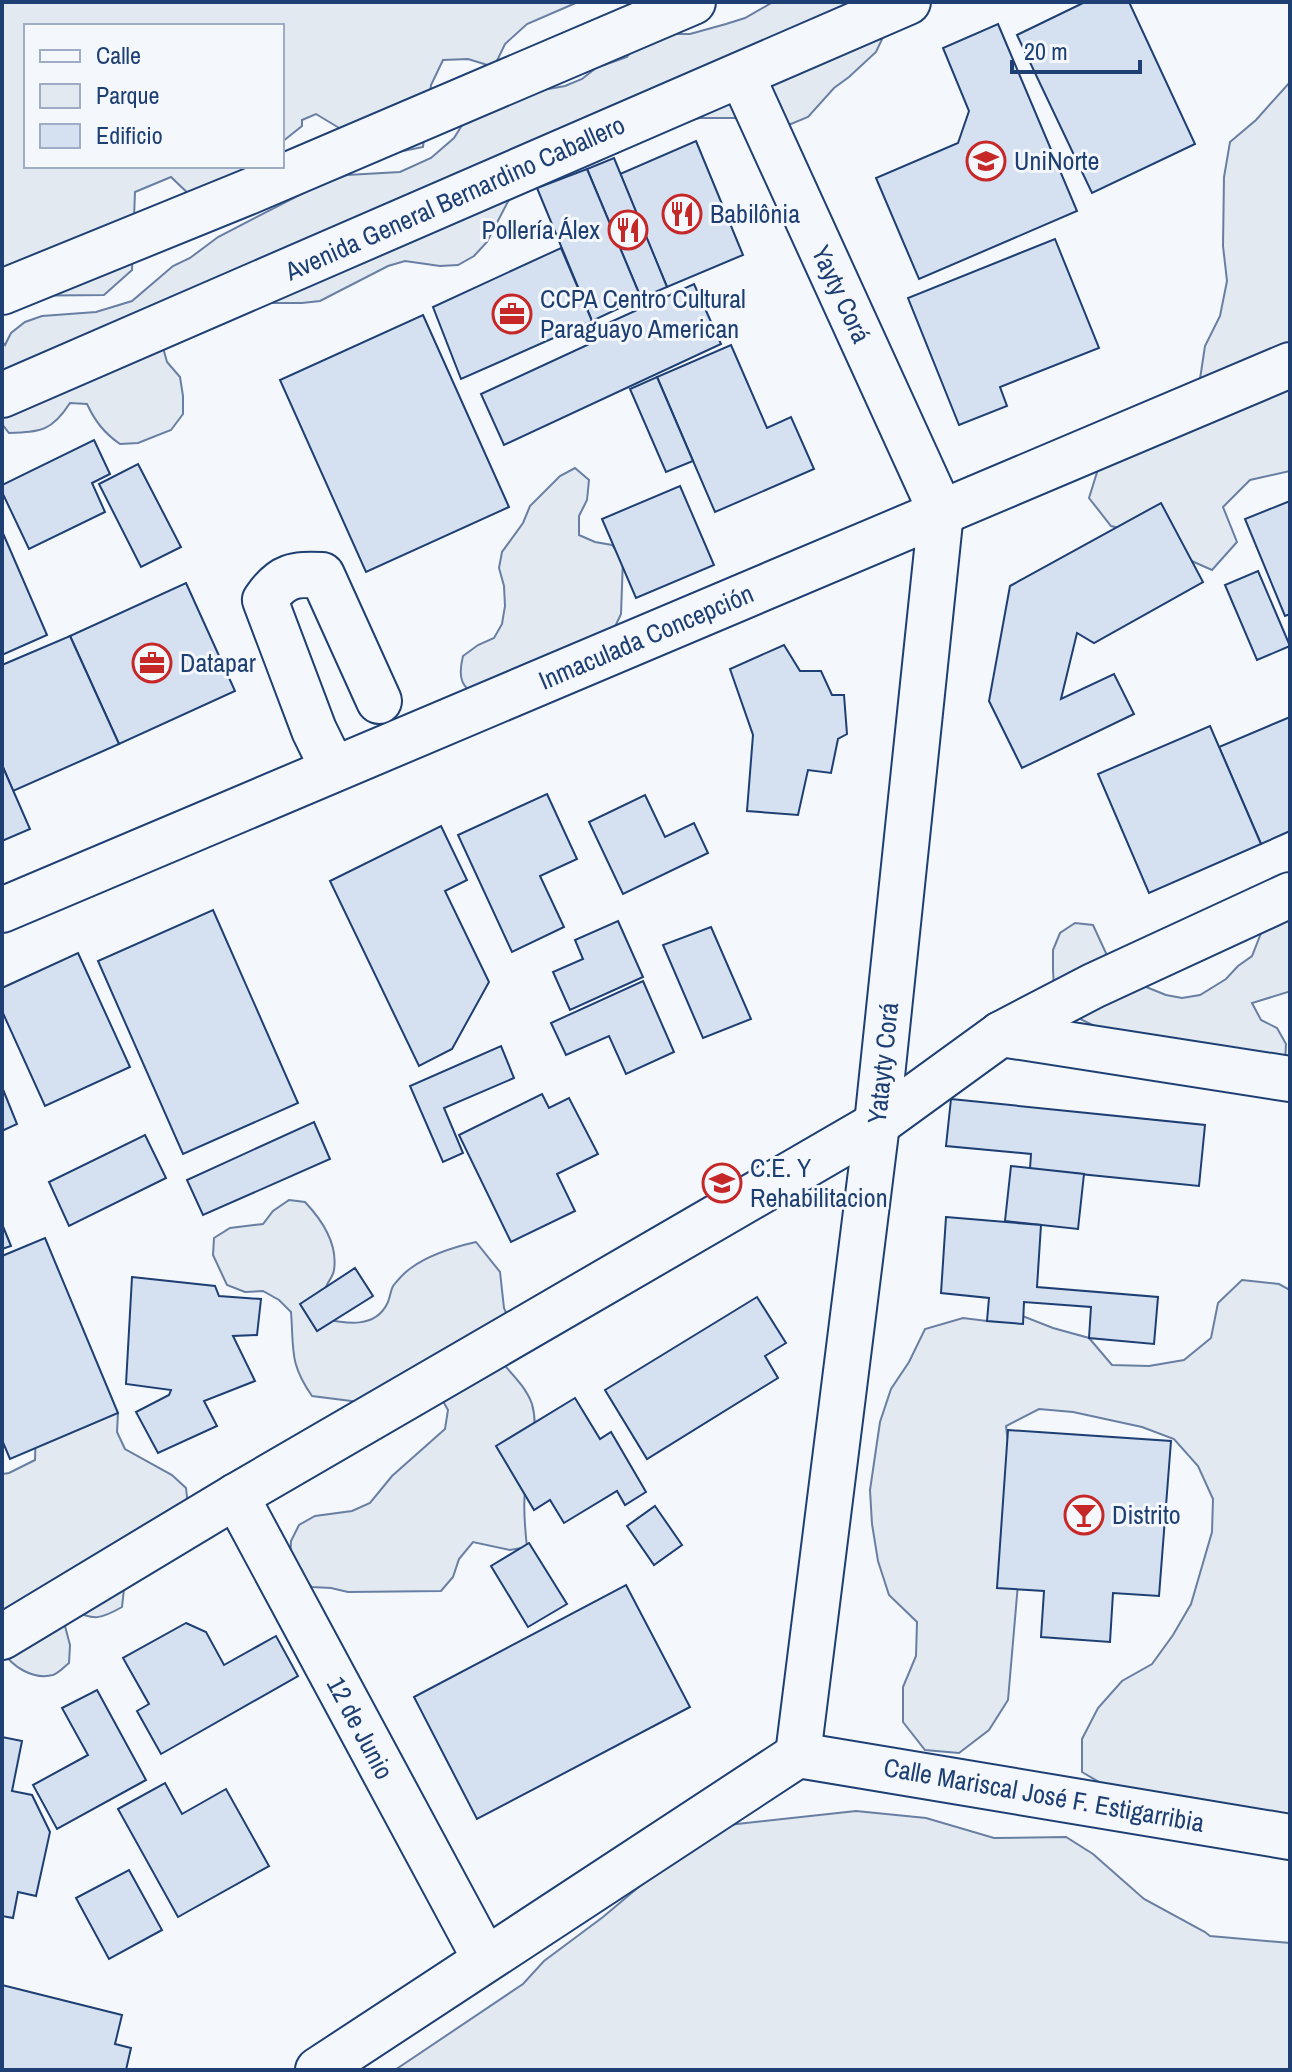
<svg xmlns="http://www.w3.org/2000/svg" width="1292" height="2072" font-family="'Archivo Narrow',sans-serif">
<style>
.green{fill:#e3e9f0;stroke:#687fa3;stroke-width:2}
.building{fill:#d5e0f0;stroke:#1d3f73;stroke-width:2}
.lines{fill:none;stroke-linecap:round;stroke-linejoin:round}
.minor-casing{stroke:#1d3f73;stroke-width:48}
.major-casing{stroke:#1d3f73;stroke-width:48}
.minor{stroke:#f4f7fb;stroke-width:44}
.major{stroke:#f4f7fb;stroke-width:44}
.labels{text-anchor:middle;stroke-width:6;stroke-linejoin:round;paint-order:stroke}
.poi-label{font-size:26px;fill:#1d3f73;stroke:#f4f7fb;text-anchor:start}
.street-label{font-size:26px;fill:#1d3f73;stroke:#f4f7fb}
</style>
<rect width="100%" height="100%" fill="#f4f7fb"/>
<g class="green">
<polygon points="2,2 578,2 527,24 505,44 494,67 468,59 443,60 431,85 423,147 384,155 316,114 302,120 302,126 282,142 282,26 26,26 26,166 251,166 248,192 217,221 171,177 135,192 132,270 104,295 2,296"/>
<path d="M773 2H927L884 35 876 52 849 77 834 88 808 117 791 124H773L738 118H700L681 123 515 188 487 242 474 256 458 265 440 266 405 261 388 266 320 301 302 303H264L162 344 167 362 180 377 183 396V414L171 430 138 443 120 444C104 433 95 421 87 404L70 403C52 431 41 432 9 433L2 424V342L5 345 11 333 25 322 42 316 96 312 132 301 173 266 190 258 218 237 315 187 347 175 400 172 431 158 454 138 464 122 509 96 565 86 582 79 596 68 627 57 638 42 673 34H690L726 24 745 18Z"/>
<polygon points="1290,82 1290,471 1250,480 1223,507 1237,542 1212,570 1178,555 1145,534 1111,526 1089,498 1099,466 1187,412 1200,379 1205,346 1220,316 1227,281 1223,246 1224,177 1230,142 1256,120"/>
<path d="M575 468 589 480 587 500 579 516V535L595 542 612 545 623 559 621 614 613 631 480 701C462 686 457 680 463 656L478 645 494 638 502 624 505 606 504 586 499 568 502 552 523 523 530 506 560 476Z"/>
<polygon points="1290,918 1290,989 1288,992 1252,1003 1261,1020 1277,1028 1286,1044 1285,1063 1107,1032 1074,1016 1054,988 1053,970 1053,950 1060,933 1075,923 1093,925 1116,975 1166,995 1182,998 1200,995 1226,979 1238,966 1252,956 1265,923"/>
<path d="M289 1200 305 1202C322 1220 338 1244 334 1270 333 1277 328 1281 326 1287 322 1296 325 1309 325 1319 347 1324 375 1328 387 1304 390 1299 390 1292 393 1286 397 1281 405 1272 411 1268 430 1254 454 1247 476 1242L500 1272 504 1308 511 1324 499 1359C511 1373 526 1387 532 1404 540 1432 528 1463 525 1491 523 1509 525 1529 527 1547L510 1550 473 1542 459 1559 453 1577 441 1591 348 1592 331 1588 312 1587 297 1576 290 1559 291 1541 299 1525 315 1516 352 1511 370 1503 392 1476 445 1429 448 1410 440 1396 367 1403 312 1396C289 1363 294 1350 291 1312L279 1300 263 1291 245 1292 227 1285 213 1255 214 1238 230 1228 263 1224 273 1211Z"/>
<polygon points="1242,1280 1279,1284 1290,1290 1290,1815 1182,1796 1111,1789 1082,1772 1082,1739 1098,1708 1122,1681 1152,1664 1173,1635 1191,1604 1212,1532 1213,1499 1198,1466 1174,1439 1142,1427 1073,1412 1039,1409 1006,1426 1021,1549 1008,1700 989,1730 959,1753 925,1750 903,1722 903,1687 916,1656 917,1622 889,1595 878,1561 872,1524 870,1490 880,1422 891,1389 909,1362 925,1329 963,1318 987,1321 1020,1315 1053,1328 1089,1338 1112,1365 1149,1366 1184,1360 1211,1338 1218,1303"/>
<path d="M101 1403 118 1413 117 1432 125 1449 172 1475 186 1488 188 1506 124 1589 122 1607C101 1619 94 1621 72 1610L65 1626 70 1645 69 1663C64 1667 59 1673 53 1675 33 1680 12 1667 2 1650V1474L9 1473 35 1460 36 1422Z"/>
<polygon points="856,1811 926,1818 994,1838 1066,1837 1093,1854 1144,1899 1205,1932 1210,1936 1290,1943 1290,2070 395,2070 523,1984 544,1961 603,1917 659,1870 719,1826"/>
</g>
<g class="building">
<polygon points="1085,2 1129,2 1195,144 1092,193 1017,35"/>
<polygon points="998,24 1077,211 919,279 876,178 958,143 969,111 943,48"/>
<polygon points="696,141 743,255 667,287 620,174"/>
<polygon points="614,158 667,287 641,298 587,169"/>
<polygon points="587,169 641,298 592,321 537,188"/>
<polygon points="1055,239 1099,348 1000,387 1007,406 959,425 908,298"/>
<polygon points="561,248 592,321 461,379 433,307"/>
<polygon points="694,284 721,344 504,445 481,394 598,340 593,330"/>
<polygon points="423,315 509,507 366,572 280,380"/>
<polygon points="731,345 767,428 791,417 814,469 715,512 657,377"/>
<polygon points="657,377 693,461 666,472 630,389"/>
<polygon points="94,440 110,474 92,483 105,512 29,549 2,492 2,485"/>
<polygon points="138,464 181,547 141,567 99,484"/>
<polygon points="680,486 714,565 636,598 602,519"/>
<polygon points="1290,501 1290,614 1285,616 1245,519"/>
<polygon points="1161,503 1203,582 1094,643 1077,633 1061,699 1114,674 1134,714 1022,768 989,701 1010,586"/>
<polygon points="2,531 47,635 2,655"/>
<polygon points="1258,571 1290,646 1257,660 1225,585"/>
<polygon points="186,583 235,691 119,744 70,636"/>
<polygon points="70,636 119,744 13,791 2,765 2,665"/>
<polygon points="784,645 800,671 821,671 832,695 844,695 847,734 838,739 831,773 808,770 798,815 747,811 753,735 730,669"/>
<polygon points="1290,717 1290,831 1261,844 1219,747"/>
<polygon points="1210,726 1261,844 1149,893 1098,774"/>
<polygon points="2,765 30,829 2,841"/>
<polygon points="547,794 577,859 540,876 564,927 512,952 458,835"/>
<polygon points="645,795 665,837 694,823 708,853 623,894 589,822"/>
<polygon points="441,826 467,880 445,891 489,982 452,1049 419,1066 330,881"/>
<polygon points="213,910 298,1103 183,1154 98,961"/>
<polygon points="618,921 643,977 570,1010 553,972 583,959 575,940"/>
<polygon points="711,927 751,1019 703,1038 663,945"/>
<polygon points="78,953 130,1067 45,1106 2,1011 2,988"/>
<polygon points="643,981 674,1052 626,1074 609,1036 566,1055 551,1023"/>
<polygon points="501,1046 514,1078 444,1108 463,1153 443,1162 410,1086"/>
<polygon points="2,1087 17,1124 2,1131"/>
<polygon points="542,1094 549,1108 569,1098 598,1154 557,1174 575,1211 511,1242 459,1135"/>
<polygon points="951,1099 1205,1125 1199,1186 1030,1169 1031,1154 946,1146"/>
<polygon points="314,1122 330,1159 203,1215 187,1180"/>
<polygon points="145,1135 166,1178 69,1226 49,1182"/>
<polygon points="1011,1166 1084,1174 1078,1229 1005,1221"/>
<polygon points="946,1217 1041,1225 1037,1287 1158,1297 1154,1344 1089,1338 1091,1307 1024,1302 1023,1324 987,1321 989,1298 941,1293"/>
<polygon points="2,1224 11,1246 2,1249"/>
<polygon points="45,1238 118,1413 10,1459 2,1440 2,1256"/>
<polygon points="355,1268 373,1296 317,1331 300,1304"/>
<polygon points="132,1277 215,1286 219,1296 261,1299 257,1335 233,1336 255,1381 204,1401 217,1426 158,1453 136,1412 169,1395 171,1390 126,1384"/>
<polygon points="757,1297 786,1343 765,1356 778,1378 647,1459 605,1390"/>
<polygon points="575,1398 600,1439 611,1432 646,1492 625,1505 617,1491 564,1523 550,1500 534,1510 496,1446"/>
<polygon points="1008,1430 1171,1441 1159,1596 1113,1593 1110,1642 1041,1637 1044,1591 997,1588"/>
<polygon points="655,1506 682,1545 654,1565 627,1526"/>
<polygon points="529,1543 567,1604 528,1627 491,1566"/>
<polygon points="626,1585 690,1707 477,1819 414,1697"/>
<polygon points="186,1623 206,1632 224,1665 276,1636 298,1676 161,1754 137,1711 149,1704 123,1658"/>
<polygon points="97,1690 146,1780 57,1829 33,1785 88,1755 62,1708"/>
<polygon points="2,1737 22,1741 12,1791 32,1795 50,1832 36,1896 18,1892 13,1918 2,1916"/>
<polygon points="165,1783 182,1814 226,1789 269,1866 178,1917 118,1809"/>
<polygon points="129,1870 162,1930 109,1959 76,1898"/>
<polygon points="2,1985 122,2015 115,2044 131,2048 126,2070 2,2070"/>
</g>
<g class="lines">
<defs>
<g id="minor">
<polyline points="742,76 941,512 877,1124 798,1755"/>
<path d="M333 769 314 730 265 600C282 575 294 574 322 575L379 701"/>
<polyline points="2,910 1290,365"/>
<polyline points="1001,1034 1290,1079"/>
<polyline points="236,1496 485,1959"/>
<polyline points="2,1637 236,1496 877,1124 1001,1034 1093,986 1290,895"/>
<polyline points="798,1755 1290,1837"/>
<polyline points="318,2070 798,1755"/>
</g>
<g id="major">
<polyline points="2,292 248,192 693,2"/>
<polyline points="2,395 908,2"/>
</g>
</defs>
<use href="#minor" class="minor-casing"/>
<use href="#major" class="major-casing"/>
<use href="#minor" class="minor"/>
<use href="#major" class="major"/>
</g>
<defs>
<symbol id="university-ring" viewBox="-11 -11 22 22"><circle r="9.5" fill="#f4f7fb" stroke="#c62828" stroke-width="1.5"/><path d="M0-5L7-2L0 1L-7-2ZM-4 1L0 2.5L4 1V4Q0 6-4 4Z" fill="#c62828"/></symbol>
<symbol id="restaurant-ring" viewBox="-11 -11 22 22"><circle r="9.5" fill="#f4f7fb" stroke="#c62828" stroke-width="1.5"/><path d="M-5-6h1v4h1v-4h1v4h1v-4h1v5L-1.5 .5V6h-2V.5L-5-1ZM5-6V6H3V1.5H1.5Q1.5-4 5-6Z" fill="#c62828"/></symbol>
<symbol id="office-ring" viewBox="-11 -11 22 22"><circle r="9.5" fill="#f4f7fb" stroke="#c62828" stroke-width="1.5"/><path d="M-6-3h4V-5.5h4V-3h4V5H-6ZM-1-4.5V-3h2v-1.5ZM-6 0V1H6V0Z" fill="#c62828"/></symbol>
<symbol id="school-ring" viewBox="-11 -11 22 22"><circle r="9.5" fill="#f4f7fb" stroke="#c62828" stroke-width="1.5"/><path d="M0-5L7-2L0 1L-7-2ZM-4 1L0 2.5L4 1V4Q0 6-4 4Z" fill="#c62828"/></symbol>
<symbol id="bar-ring" viewBox="-11 -11 22 22"><circle r="9.5" fill="#f4f7fb" stroke="#c62828" stroke-width="1.5"/><path d="M-6-5H6L.8 .8V4.5H3.5V6h-7V4.5H-.8V.8Z" fill="#c62828"/></symbol>
</defs>
<g fill-rule="evenodd">
<use href="#university-ring" x="964" y="139" width="44" height="44"/>
<use href="#restaurant-ring" x="660" y="192" width="44" height="44"/>
<use href="#restaurant-ring" x="606" y="208" width="44" height="44"/>
<use href="#office-ring" x="490" y="292" width="44" height="44"/>
<use href="#office-ring" x="130" y="641" width="44" height="44"/>
<use href="#school-ring" x="700" y="1161" width="44" height="44"/>
<use href="#bar-ring" x="1062" y="1493" width="44" height="44"/>
</g>
<g class="labels">
<g class="poi-label">
<text x="1014" y="170">UniNorte</text>
<text x="710" y="223">Babilônia</text>
<text x="600" y="239" text-anchor="end">Pollería Álex</text>
<text x="540" y="308">CCPA Centro Cultural<tspan x="540" dy="30">Paraguayo American</tspan></text>
<text x="180" y="672">Datapar</text>
<text x="750" y="1177">C.E. Y<tspan x="750" dy="30">Rehabilitacion</tspan></text>
<text x="1112" y="1524">Distrito</text>
</g>
<g class="street-label">
<text transform="translate(455 198) rotate(-24)" y="9">Avenida General Bernardino Caballero</text>
<text transform="translate(841 294) rotate(65)" y="9">Yayty Corá</text>
<text transform="translate(646 637) rotate(-23)" y="9">Inmaculada Concepción</text>
<text transform="translate(883 1063) rotate(-84)" y="9">Yatayty Corá</text>
<text transform="translate(360 1728) rotate(62)" y="9">12 de Junio</text>
<text transform="translate(1044 1795) rotate(10)" y="9">Calle Mariscal José F. Estigarribia</text>
</g>
</g>
<rect width="1292" height="2072" fill="none" stroke="#1d3f73" stroke-width="8"/>
<rect x="24" y="24" width="260" height="144" fill="#f4f7fb" stroke="#9eadc5" stroke-width="2"/>
<rect x="40" y="50" width="40" height="12" fill="#f4f7fb" stroke="#9eadc5" stroke-width="2"/>
<text x="96" y="64" font-size="24" fill="#1d3f73">Calle</text>
<rect x="40" y="84" width="40" height="24" fill="#e3e9f0" stroke="#9eadc5" stroke-width="2"/>
<text x="96" y="104" font-size="24" fill="#1d3f73">Parque</text>
<rect x="40" y="124" width="40" height="24" fill="#d5e0f0" stroke="#9eadc5" stroke-width="2"/>
<text x="96" y="144" font-size="24" fill="#1d3f73">Edificio</text>
<path d="M1012 60v12h128v-12" fill="none" stroke="#1d3f73" stroke-width="4"/>
<text x="1024" y="60" font-size="24" fill="#1d3f73" stroke="#f4f7fb" stroke-width="6" paint-order="stroke">20 m</text>
</svg>
